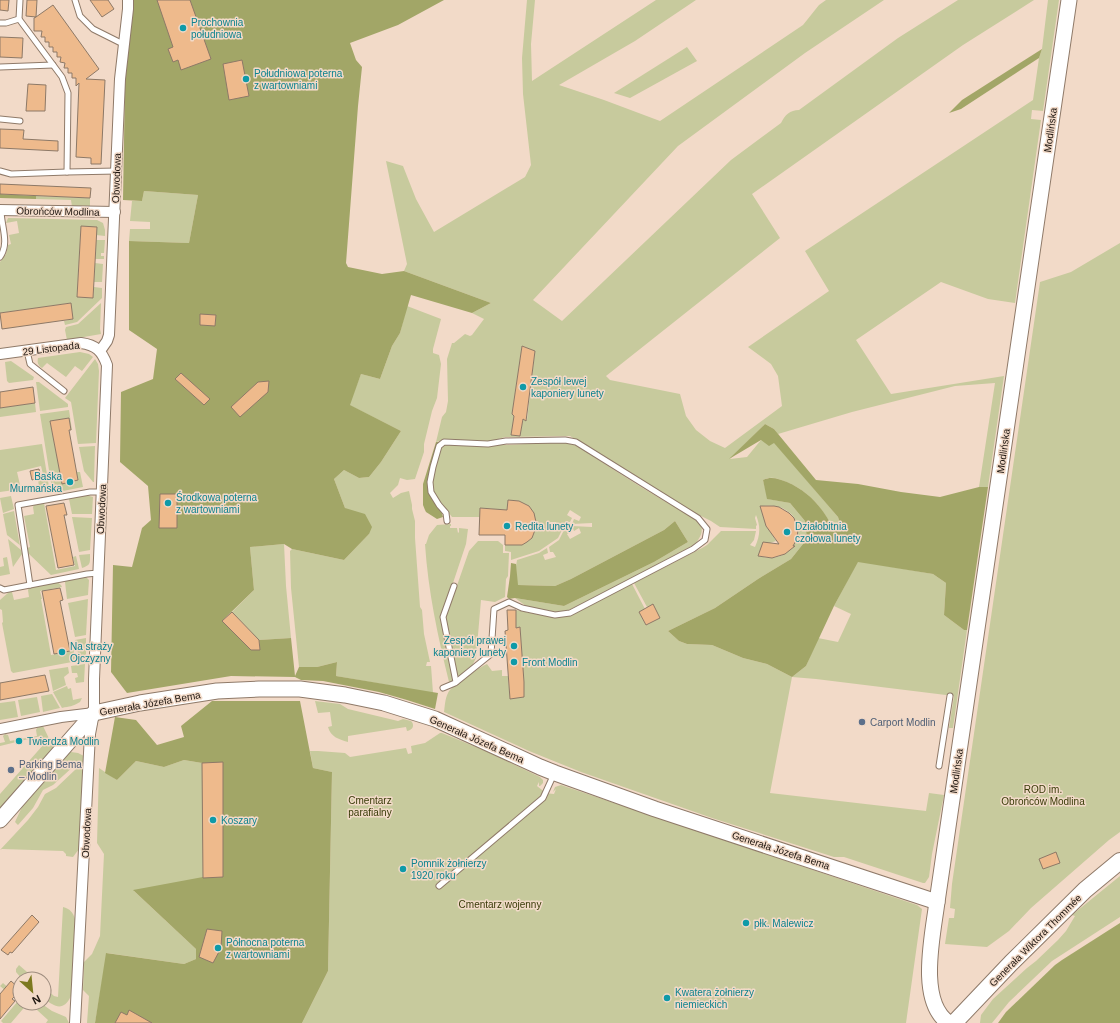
<svg xmlns="http://www.w3.org/2000/svg" width="1120" height="1023" font-family="Helvetica,sans-serif">
<style>
.green{fill:#c7ca9d;fill-rule:evenodd}
.forest{fill:#a2a667}
.building{fill:#eeba8c;stroke:#8d7967}
.lines{fill:none;stroke-linecap:round;stroke-linejoin:round}
.lane-casing{stroke:#8f7a69;stroke-width:7}
.street-casing{stroke:#8f7a69;stroke-width:12}
.secondary-casing{stroke:#8f7a69;stroke-width:17}
.primary-casing{stroke:#8f7a69;stroke-width:18}
.lane{stroke:#fff;stroke-width:5}
.street{stroke:#fff;stroke-width:10}
.secondary{stroke:#fff;stroke-width:15}
.primary{stroke:#fff;stroke-width:16}
.culture-dot{fill:#0f9aa8;stroke:#f2dac8;stroke-width:1.5}
.service-dot{fill:#5c6f8a;stroke:#f2dac8;stroke-width:1.5}
.labels{text-anchor:middle;stroke-width:3;stroke-linejoin:round;paint-order:stroke}
.culture-label{font-size:10px;fill:#0d838f;stroke:#f2dac8;text-anchor:start}
.street-label{font-size:10px;fill:#1e1610;stroke:#f2dac8}
.service-label{font-size:10px;fill:#4e5e75;stroke:#f2dac8;text-anchor:start}
.park-label{font-size:10px;fill:#393b08;stroke:#f2dac8}
</style>
<rect width="100%" height="100%" fill="#f2dac8"/>
<g class="green">
<path d="M527 0H535L531 44 532 81 656 0H696L635 41 559 85 604 100 660 121 803 25 819 5 826 0H884L805 53 678 146 533 300 562 321 731 160 781 123C785 115 790 110 799 110L898 38 958 0H1034L963 45 752 194 780 238 606 376 610 380 680 394 686 416 696 430 710 441 725 448 782 406 778 376 771 364 748 347 829 291 805 251 1033 100 1039 58 1042 49 1048 0H1059L1043 111 1032 110 1031 119 1041 120 1015 303 988 299 941 282 856 340 891 394 1004 376 988 487H979L995 383 955 386 852 412 778 434 774 429 765 424 730 459 747 457 761 440 774 442 838 517 840 523 832 526C821 506 806 489 784 481 776 478 771 476 763 480L768 499 790 503 805 521 807 539 791 559 758 579 715 608 668 631 679 641 687 644 712 645 743 658 767 664 792 677 806 666 818 638 838 642 851 614 834 606 858 561 933 574 946 583 944 615 964 630H967L953 728H949L954 696 816 679 792 677 770 793 926 811 929 793 944 795 932 854 929 877 925 883H923L844 857H834L712 818 581 772 529 751 444 712C445 705 445 699 448 693 451 686 480 667 487 664L492 671 502 670V676H508L510 699 524 696V682L520 627 516 628V610C533 613 553 620 571 614L632 584 645 609 639 612 646 625 659 618 653 605 647 607 634 583 702 548 707 545 721 531H756L754 540 750 545 755 547C760 536 761 527 756 515L755 518 757 525 756 526V529L720 527 711 521 691 511 570 436 505 437 492 441 445 440 436 442 442 417 446 412 448 401 447 359 452 343H454L465 334 470 336 472 335 484 319 472 313 491 303 404 271 407 264 386 161 403 166 416 199 434 232 525 177 531 165 523 94 522 58ZM522 346 535 351 527 420 523 419 520 436 512 435 514 416 512 414ZM760 506C766 506 773 505 779 507 814 518 796 568 759 556L763 543H770L776 541 773 536 776 534 764 519Z"/>
<polygon points="687,47 697,61 630,98 614,93"/>
<polygon points="144,191 198,195 189,243 129,241 130,229 150,229 150,222 130,221 132,201 142,201"/>
<polygon points="36,196 90,198 90,207 72,207 71,200 36,199"/>
<polygon points="8,218 97,220 103,223 105,230 105,236 96,235 81,227 77,297 93,298 94,287 102,288 102,298 77,322 65,325 64,321 73,319 70,303 0,313 0,262 6,254 8,245 11,244 9,235 19,233 17,221 6,223"/>
<polygon points="96,240 105,240 104,253 101,253 101,256 104,256 104,259 95,259"/>
<polygon points="1120,243 1120,832 1109,840 1031,908 1009,931 987,947 945,944 949,918 954,918 955,909 950,908 952,884 1040,282 1071,272"/>
<polygon points="95,263 103,264 102,282 94,282"/>
<polygon points="101,303 100,329 101,334 67,340 65,330 66,327 78,324"/>
<polygon points="407,306 441,319 433,349 433,353 439,355 441,364 437,398 432,411 424,444 424,452 415,479 407,480 400,478 398,485 390,493 393,498 401,493 409,491 412,505 412,509 415,521 415,538 420,607 422,610 424,634 430,662 427,662 426,666 431,666 433,693 336,676 337,662 317,667 299,667 291,588 290,551 292,549 344,560 369,534 345,508 334,479 344,470 359,478 369,477 381,462 401,431 349,405 361,374 380,379 392,346 400,333"/>
<path d="M80 352 89 354 93 357 82 371 75 366 66 377 47 363 42 368C38 365 37 363 38 358Z"/>
<polygon points="95,359 98,364 99,371 96,443 78,444 71,402 65,398"/>
<polygon points="11,361 34,377 33,380 9,383 7,381 5,362"/>
<polygon points="36,382 39,382 68,404 68,407 40,411"/>
<polygon points="35,403 36,412 0,417 0,408"/>
<polygon points="69,410 72,430 71,430 69,418 50,421 62,483 78,480 76,472 80,472 83,487 58,492 52,489 40,414"/>
<path d="M560 442 576 445C604 463 632 482 661 499 672 506 695 516 701 526 704 533 698 540 694 546L585 602 569 610 556 612 544 610 526 606 515 598 564 606 654 562 688 542 675 521 664 530 571 579 555 586 517 585 516 566 517 560 539 553 547 548 548 553 543 555 545 560 556 557 553 552H550L549 547 559 540 565 528H570L572 532 567 534 570 539 581 533 579 528 574 531 572 526 592 527V523L572 524 574 519 579 521 581 517 570 510 567 515 572 518 570 522H565L564 524H557L556 522H550L551 529H557V526H564L558 538 539 551 511 560V552L505 551V545H522L527 542 532 538 535 530 536 522 529 506 519 501 508 500 507 510 480 508V517H452L433 492 432 482 440 450 443 445 450 444 506 445Z"/>
<polygon points="42,444 49,487 45,485 39,486 38,480 44,478 41,466 17,472 21,489 0,492 0,450"/>
<polygon points="95,446 94,482 93,482 84,471 79,447"/>
<polygon points="86,495 93,497 92,514 72,514 69,499"/>
<polygon points="11,496 14,509 3,513 0,498"/>
<polygon points="44,503 56,570 75,566 73,557 76,556 79,569 51,575 28,553 27,548 30,547 24,516 34,514 33,507 34,505"/>
<polygon points="14,511 20,546 21,546 7,535 3,514"/>
<polygon points="72,517 92,518 90,550 79,552"/>
<path d="M451 524V526H450V528H457L458 533 459 532V528L468 529 466 544 442 616 454 677 452 681 449 682C438 637 428 591 425 544H426L429 535 437 525Z"/>
<polygon points="8,539 21,550 22,554 13,567"/>
<polygon points="478,541 498,541 503,545 503,553 509,553 508,576 506,579 505,597 495,602 481,600 476,658 472,666 458,678 445,620 469,551"/>
<polygon points="284,544 286,586 291,638 259,640 232,612 254,590 250,547"/>
<path d="M90 554C90 563 91 565 82 568L79 555Z"/>
<polygon points="7,557 10,574 0,576 0,567 4,566 3,558"/>
<polygon points="86,577 89,580 88,595 67,599 65,582 66,580"/>
<polygon points="57,582 61,585 62,587 40,591 42,599 41,599 51,655 71,651 69,642 72,642 75,658 72,662 13,673 11,671 2,623 3,622 2,610 0,609 0,600 9,592 12,592 14,600 29,597 28,590 29,588"/>
<polygon points="88,599 86,635 75,637 68,603"/>
<polygon points="86,638 86,655 79,657 75,640"/>
<polygon points="85,664 84,682 76,683 75,678 78,677 77,673 72,673 71,666"/>
<polygon points="68,667 69,673 64,677 66,685 53,691 49,670"/>
<path d="M67 686 68 689 71 688 73 700 82 698 80 702C72 707 70 706 62 708L53 692Z"/>
<polygon points="52,694 60,708 43,712 41,696"/>
<polygon points="37,697 40,712 21,716 18,700"/>
<polygon points="15,701 18,717 0,720 0,703"/>
<path d="M315 701 340 704 348 709 398 721 403 719 411 721C415 725 413 730 407 731L406 727 348 736V742C338 739 331 737 328 727L332 726 330 712 318 713Z"/>
<polygon points="43,726 53,747 52,749 0,808 0,794 44,744 41,736 0,746 0,743 5,742 3,736 5,734 8,735 10,741 37,736 36,730 37,728"/>
<path d="M440 733H442L488 752 540 777 543 780V783L540 786H539V782L537 786C543 791 547 794 554 794L556 789 553 792 555 787 561 785 917 905 922 909 906 1023H302L328 971 332 772 313 768 310 751H318L345 753 350 757 406 748 408 754 412 753 411 746 425 743Z"/>
<polygon points="71,752 78,753 84,756 83,764 79,763 75,765 53,785 43,790 33,808 18,825 15,822 22,807 67,755 66,753"/>
<polygon points="184,760 202,763 203,878 134,891 196,949 196,959 184,964 107,953 95,1023 87,1023 89,996 83,990 84,962 92,954 100,936 104,854 97,843 99,768 117,780 136,761 164,767"/>
<polygon points="80,768 83,768 79,849 73,857 66,856 66,854 63,851 2,849 0,850 28,820 38,807 45,794 56,788 76,769"/>
<polygon points="1120,876 1120,917 1052,961 1009,1002 992,1023 980,1023 981,1015 993,999 1027,968 1036,961 1058,940 1066,931 1075,916 1072,915"/>
<path d="M63 907C70 909 73 912 75 919L71 996C64 1011 55 1008 44 998V987L54 996 58 997Z"/>
<polygon points="19,965 35,979 22,979 16,972 16,969"/>
<polygon points="3,983 16,995 20,991 20,1003 28,1003 11,1023 3,1023 1,1021 18,1001 0,986"/>
<polygon points="42,1004 52,1011 66,1017 69,1023 46,1023 48,1020 37,1010"/>
</g>
<g class="forest">
<polygon points="133,0 444,0 398,25 350,43 356,60 362,67 358,106 346,263 348,267 382,274 404,271 491,303 472,313 411,295 400,333 392,346 380,379 361,374 350,405 401,431 381,462 369,477 359,478 344,470 334,479 345,508 365,514 372,527 369,534 344,560 292,549 284,544 250,547 254,590 222,621 251,650 260,650 259,640 291,638 295,676 299,667 317,667 337,662 336,676 438,693 435,709 407,700 379,692 323,681 301,680 295,677 231,676 127,693 111,672 113,565 132,567 142,528 151,520 148,486 120,462 121,392 153,379 157,349 129,330 129,241 189,243 198,195 144,191 142,201 123,200 125,82"/>
<polygon points="1042,49 1039,58 961,109 949,113 962,100"/>
<polygon points="0,194 36,196 36,199 0,198"/>
<path d="M765 424 774 429 816 480 858 484 901 492 940 497 979 487H988L967 630H964L944 615 946 583 933 574 858 562 834 606 806 666 792 677 767 664 743 658 712 645 687 644 679 641 668 631 715 608 758 579 791 559 807 539 805 521 790 503 767 499 763 480C772 476 778 479 787 482 808 491 822 507 832 526L840 523 838 517 774 443 769 446 761 440 729 459Z"/>
<polygon points="436,442 439,442 436,448 431,464 428,482 441,510 443,517 437,519 426,512 425,510 423,505 423,484"/>
<polygon points="675,521 688,542 654,562 564,606 515,598 509,599 507,597 510,576 511,563 516,564 518,585 555,586 571,579 664,530"/>
<polygon points="212,701 300,701 313,768 332,772 328,971 302,1023 95,1023 106,953 184,964 196,959 196,949 133,890 203,877 202,763 184,760 164,767 136,761 117,780 105,773 115,717 136,720 157,745 184,737 181,726"/>
<polygon points="1120,923 1120,1023 998,1023 1006,1012 1055,965 1062,960"/>
</g>
<g class="building">
<polygon points="0,0 9,0 8,11 0,10"/>
<polygon points="27,0 37,0 36,17 53,5 99,69 86,79 105,80 101,164 91,164 91,158 76,157 79,83 76,86 76,78 72,78 72,73 68,73 68,68 64,68 65,63 60,62 61,57 57,57 57,52 53,52 53,47 49,47 49,42 45,42 45,37 41,37 42,31 34,31 34,18 36,17 26,16"/>
<polygon points="90,0 108,0 114,9 102,17"/>
<polygon points="157,0 190,0 211,59 181,70 178,60 173,62 168,49 173,47"/>
<polygon points="0,37 23,38 22,58 0,57"/>
<polygon points="242,60 249,96 229,100 223,64"/>
<polygon points="28,84 46,85 45,111 26,111"/>
<polygon points="0,129 24,130 23,139 58,141 58,151 0,148"/>
<polygon points="0,184 91,188 90,198 0,194"/>
<polygon points="81,226 97,227 93,298 77,297"/>
<polygon points="71,303 73,319 2,329 0,313"/>
<polygon points="200,314 216,315 215,326 200,325"/>
<polygon points="522,346 535,351 526,421 523,419 520,436 511,435 514,416 512,414"/>
<polygon points="181,373 210,399 204,405 175,379"/>
<polygon points="269,381 268,392 240,417 231,407 258,382"/>
<polygon points="33,387 35,403 0,408 0,392"/>
<polygon points="69,418 71,430 69,430 78,480 62,484 50,421"/>
<polygon points="39,469 41,477 32,480 30,471"/>
<polygon points="160,494 177,494 177,528 159,528"/>
<polygon points="508,500 519,501 529,506 534,513 536,522 535,530 532,538 527,542 522,545 505,545 505,535 479,535 480,508 507,510"/>
<polygon points="64,503 67,515 64,515 74,565 58,568 46,506"/>
<polygon points="760,506 774,506 779,507 789,513 794,518 798,529 797,539 793,546 795,546 785,554 772,558 758,556 763,542 779,544 766,526"/>
<polygon points="60,588 63,600 60,601 70,651 54,654 42,591"/>
<polygon points="653,604 660,618 646,625 639,612"/>
<polygon points="507,610 516,610 516,628 520,627 524,682 524,697 510,699 505,631 508,630"/>
<polygon points="232,612 259,640 260,650 251,650 222,621"/>
<polygon points="45,675 49,691 0,700 0,683"/>
<polygon points="223,762 223,877 203,878 202,763"/>
<polygon points="1056,852 1060,863 1043,869 1039,859"/>
<polygon points="32,915 39,922 12,953 10,952 8,955 1,950"/>
<polygon points="207,929 222,931 221,948 213,963 199,957"/>
<polygon points="11,981 20,989 20,991 12,999 15,1001 0,1019 0,994"/>
<polygon points="129,1010 152,1023 115,1023 121,1012 127,1015"/>
</g>
<g class="lines">
<defs>
<g id="lane">
<polyline points="20,0 19,19 62,77 68,93 67,172 117,171"/>
<polyline points="75,0 80,16 93,29 123,44"/>
<polyline points="0,23 6,23 19,19"/>
<polyline points="0,67 53,65"/>
<polyline points="0,119 20,121"/>
<polyline points="0,171 11,174 67,172"/>
<path d="M0 257C10 243 1 226 1 210"/>
<polyline points="27,351 30,364 64,391"/>
<polyline points="30,585 18,505 90,492 102,492"/>
<polyline points="454,586 443,617 456,682"/>
<polyline points="0,588 4,590 87,574 98,573"/>
<polyline points="443,688 455,683 491,654 494,609 509,602 522,608 555,615 570,613 693,549 705,540 707,529 698,518 576,442 565,440 506,441 488,444 444,442 439,446 433,467 430,482 431,492 439,505 446,513 447,521"/>
<polyline points="939,766 950,696"/>
<polyline points="439,886 543,798 554,774"/>
</g>
<g id="street">
<polyline points="0,210 115,212"/>
<polyline points="100,351 107,341 109,335 120,79 128,9 128,0"/>
<path d="M0 354 81 343C96 345 102 351 107 365L94 679V713L90 734 75 1023"/>
<polyline points="0,729 61,717 94,713"/>
</g>
<g id="secondary">
<polyline points="0,820 94,713 140,703 217,691 259,689 300,689 345,695 384,703 435,719 540,767 555,773 655,809 937,902"/>
<path d="M949 1023C917 1002 933 934 937 902L1069 0"/>
</g>
<polyline id="primary" points="954,1023 1011,963 1085,890 1120,861"/>
</defs>
<use href="#lane" class="lane-casing"/>
<use href="#street" class="street-casing"/>
<use href="#secondary" class="secondary-casing"/>
<use href="#primary" class="primary-casing"/>
<use href="#lane" class="lane"/>
<use href="#street" class="street"/>
<use href="#secondary" class="secondary"/>
<use href="#primary" class="primary"/>
</g>
<g class="culture-dot">
<circle cx="183" cy="28" r="4"/>
<circle cx="246" cy="79" r="4"/>
<circle cx="523" cy="387" r="4"/>
<circle cx="70" cy="482" r="4"/>
<circle cx="168" cy="503" r="4"/>
<circle cx="507" cy="526" r="4"/>
<circle cx="787" cy="532" r="4"/>
<circle cx="514" cy="646" r="4"/>
<circle cx="62" cy="652" r="4"/>
<circle cx="514" cy="662" r="4"/>
<circle cx="19" cy="741" r="4"/>
<circle cx="213" cy="820" r="4"/>
<circle cx="403" cy="869" r="4"/>
<circle cx="746" cy="923" r="4"/>
<circle cx="218" cy="948" r="4"/>
<circle cx="667" cy="998" r="4"/>
</g>
<g class="service-dot">
<circle cx="862" cy="722" r="4"/>
<circle cx="11" cy="770" r="4"/>
</g>
<g class="labels">
<g class="culture-label">
<text x="191" y="26">Prochownia<tspan x="191" dy="12">południowa</tspan></text>
<text x="254" y="77">Południowa poterna<tspan x="254" dy="12">z wartowniami</tspan></text>
<text x="531" y="385">Zespół lewej<tspan x="531" dy="12">kaponiery lunety</tspan></text>
<text x="62" y="480" text-anchor="end">Baśka<tspan x="62" dy="12">Murmańska</tspan></text>
<text x="176" y="501">Środkowa poterna<tspan x="176" dy="12">z wartowniami</tspan></text>
<text x="515" y="530">Redita lunety</text>
<text x="795" y="530">Działobitnia<tspan x="795" dy="12">czołowa lunety</tspan></text>
<text x="506" y="644" text-anchor="end">Zespół prawej<tspan x="506" dy="12">kaponiery lunety</tspan></text>
<text x="70" y="650">Na straży<tspan x="70" dy="12">Ojczyzny</tspan></text>
<text x="522" y="666">Front Modlin</text>
<text x="27" y="745">Twierdza Modlin</text>
<text x="221" y="824">Koszary</text>
<text x="411" y="867">Pomnik żołnierzy<tspan x="411" dy="12">1920 roku</tspan></text>
<text x="754" y="927">płk. Malewicz</text>
<text x="226" y="946">Północna poterna<tspan x="226" dy="12">z wartowniami</tspan></text>
<text x="675" y="996">Kwatera żołnierzy<tspan x="675" dy="12">niemieckich</tspan></text>
</g>
<g class="street-label">
<text transform="translate(1050 130) rotate(-82)" y="4">Modlińska</text>
<text transform="translate(116 178) rotate(-88)" y="4">Obwodowa</text>
<text transform="translate(58 211) rotate(1)" y="4">Obrońców Modlina</text>
<text transform="translate(51 348) rotate(-7)" y="4">29 Listopada</text>
<text transform="translate(1003 451) rotate(-82)" y="4">Modlińska</text>
<text transform="translate(101 509) rotate(-87)" y="4">Obwodowa</text>
<text transform="translate(150 703) rotate(-10)" y="4">Generała Józefa Bema</text>
<text transform="translate(477 739) rotate(24)" y="4">Generała Józefa Bema</text>
<text transform="translate(956 771) rotate(-82)" y="4">Modlińska</text>
<text transform="translate(86 833) rotate(-87)" y="4">Obwodowa</text>
<text transform="translate(781 850) rotate(18)" y="4">Generała Józefa Bema</text>
<text transform="translate(1035 940) rotate(-45)" y="4">Generała Wiktora Thommée</text>
</g>
<g class="service-label">
<text x="870" y="726">Carport Modlin</text>
<text x="19" y="768">Parking Bema<tspan x="19" dy="12">– Modlin</tspan></text>
</g>
<g class="park-label">
<text x="1043" y="793">ROD im.<tspan x="1043" dy="12">Obrońców Modlina</tspan></text>
<text x="370" y="804">Cmentarz<tspan x="370" dy="12">parafialny</tspan></text>
<text x="500" y="908">Cmentarz wojenny</text>
</g>
</g>
<g transform="translate(32 991) rotate(153)"><circle r="19" fill="#f2dac8" stroke="#9d8c7e"/>
<path d="M0-3L7 15L0 10L-7 15Z" fill="#7c791f"/>
<text y="-6" font-size="11" font-weight="bold" text-anchor="middle" fill="#1e1610">N</text>
</g>
</svg>
